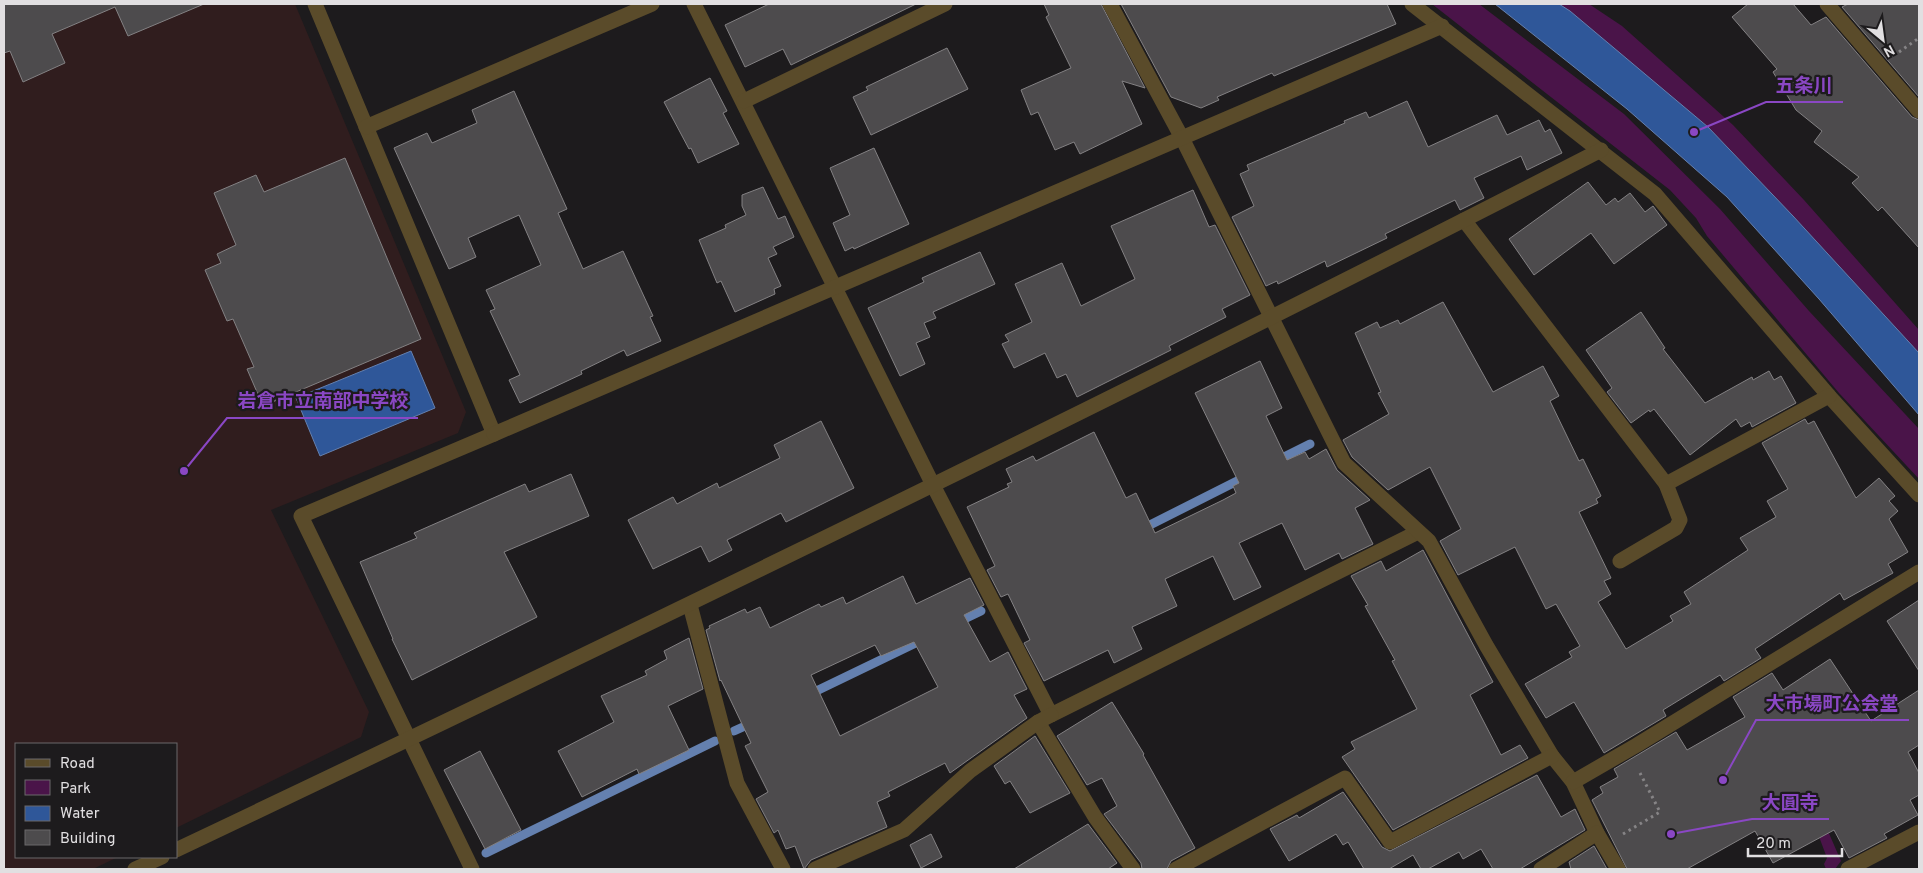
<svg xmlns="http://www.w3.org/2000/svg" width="1923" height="873" font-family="Overpass,'Noto Sans JP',sans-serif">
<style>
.education{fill:#301d1e}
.green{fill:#4a1449}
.water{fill:#2f5799;stroke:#6480af}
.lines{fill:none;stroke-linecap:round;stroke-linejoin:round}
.stream{stroke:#6480af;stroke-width:9}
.building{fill:#4d4b4d;stroke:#838183;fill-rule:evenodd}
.path{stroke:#868486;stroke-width:3;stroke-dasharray:2.5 4;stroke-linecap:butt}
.minor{stroke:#5a4b2a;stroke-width:15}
.leader{fill:none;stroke:#8a47c4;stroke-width:2}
.callout-dot{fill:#8a47c4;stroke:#1d1b1d;stroke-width:2}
.callout-label{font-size:19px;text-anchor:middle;font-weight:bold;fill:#8a47c4;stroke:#1d1b1d;stroke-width:4.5;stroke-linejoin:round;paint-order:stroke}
</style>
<rect width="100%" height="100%" fill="#1d1b1d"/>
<polygon class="education" points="4,4 295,4 466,412 458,433 271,510 369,712 361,737 176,828 176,744 16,744 16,857 118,857 93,869 4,869"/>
<g class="green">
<polygon points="1432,4 1479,4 1624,114 1720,209 1809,311 1919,429 1919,479 1839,393 1707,236 1696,218 1670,190"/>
<polygon points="1559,4 1589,4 1622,26 1733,125 1804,200 1919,330 1919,353 1793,216 1708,127"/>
<polygon points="1805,799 1814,799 1841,861 1835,869 1826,869 1824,864 1827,858"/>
</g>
<g class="water">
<polygon points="1495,4 1559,4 1570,11 1708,127 1793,216 1919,353 1919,415 1819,299 1727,197 1627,109"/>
<polygon points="411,351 435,408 320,456 296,398"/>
</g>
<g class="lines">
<g class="stream">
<polyline points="1276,461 1310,444"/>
<polyline points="1140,530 1247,476"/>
<polyline points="956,623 981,611"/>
<polyline points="808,695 924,639"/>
<polyline points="734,731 754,722"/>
<polyline points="486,853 715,741"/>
</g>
</g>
<g class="building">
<polygon points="4,4 204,4 128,36 115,7 52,34 65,63 23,82 10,51 4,53"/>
<polygon points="769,4 916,4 791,65 783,49 745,67 725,25"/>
<polygon points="1044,4 1101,4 1145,88 1122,81 1142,124 1080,154 1074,142 1055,150 1038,112 1031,115 1021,90 1071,68 1046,17 1049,15"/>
<polygon points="1121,4 1387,4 1396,24 1274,76 1272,73 1217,97 1219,100 1201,108 1171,97"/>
<polygon points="1748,4 1793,4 1811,25 1826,17 1912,117 1919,120 1919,248 1882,207 1878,211 1852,183 1859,177 1814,142 1822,131 1796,110 1773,72 1777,69 1732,17"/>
<polygon points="1848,4 1919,4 1919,97 1842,7"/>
<polygon points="947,48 968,89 871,135 853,97 868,90 866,87"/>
<polygon points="710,78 727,111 723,113 739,144 698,163 691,148 689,149 664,102"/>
<polygon points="514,91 567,209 558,213 583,269 623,251 653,316 650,317 661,341 627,356 624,350 581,371 582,374 520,403 509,380 520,375 490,311 495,309 486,290 541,265 519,215 468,238 476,257 449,269 394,148 427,133 432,143 477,123 472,110"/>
<polygon points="1407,101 1428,147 1497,115 1507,135 1539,120 1545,132 1550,129 1562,153 1527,170 1521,156 1474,178 1484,198 1460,210 1455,200 1385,234 1387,238 1327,267 1325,261 1278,284 1277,281 1266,286 1232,217 1254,206 1240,174 1249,170 1247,165 1345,123 1344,121 1366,112 1369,118"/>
<polygon points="874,148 909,224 854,249 853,247 845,251 833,223 850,215 830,168"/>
<polygon points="345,158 421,339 263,406 247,369 254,367 233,319 227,321 205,270 221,263 217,254 236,245 214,193 256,175 264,192"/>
<polygon points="1588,182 1606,205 1615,198 1618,202 1630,193 1645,212 1653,206 1667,225 1614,264 1591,233 1534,275 1509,239"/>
<polygon points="763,187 778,219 785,216 794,237 773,247 777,254 768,258 781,286 774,289 775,294 735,312 721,281 717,283 699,240 726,228 725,225 746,215 742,206 742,195"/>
<polygon points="1193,190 1209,227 1215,225 1250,295 1222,309 1226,317 1169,346 1171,350 1077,397 1066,374 1057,378 1045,353 1014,368 1002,344 1009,341 1005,335 1032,322 1015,284 1062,263 1081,306 1135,279 1111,226"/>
<polygon points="980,252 995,284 933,312 936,318 924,323 930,337 916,343 925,364 900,376 868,308 924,282 922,278"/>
<polygon points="1443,302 1493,392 1543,366 1559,396 1550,401 1579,461 1583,459 1601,496 1596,499 1598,503 1579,512 1611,578 1604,581 1611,594 1598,602 1626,649 1673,621 1670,616 1691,604 1684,592 1748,550 1740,538 1776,517 1767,501 1788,489 1762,443 1805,419 1808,424 1814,421 1856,498 1879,478 1895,496 1889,501 1898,511 1889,519 1908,552 1888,564 1893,573 1844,600 1840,593 1755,649 1761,658 1724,681 1720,675 1663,710 1666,716 1604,753 1574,702 1546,718 1525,684 1572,657 1569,652 1580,646 1556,604 1546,609 1515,547 1458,575 1440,541 1461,529 1430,467 1388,490 1352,457 1343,440 1389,414 1378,393 1381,392 1355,333 1377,322 1380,328 1398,320 1400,324"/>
<polygon points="1641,312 1665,348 1663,349 1705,403 1752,377 1753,380 1769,371 1774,380 1781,376 1796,403 1752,427 1750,422 1741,427 1736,419 1690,455 1654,409 1650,412 1649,410 1631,423 1607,392 1612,388 1586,350"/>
<polygon points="1260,361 1282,408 1266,416 1287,460 1305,452 1309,459 1326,449 1337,470 1370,500 1355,508 1373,544 1342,559 1339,553 1305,570 1282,523 1239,543 1261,587 1234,600 1213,556 1165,579 1177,606 1132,627 1142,649 1114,663 1108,650 1044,681 1024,643 1030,640 1008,594 1001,597 987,570 995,566 967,507 1009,487 1007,484 1012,482 1006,469 1033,456 1036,461 1094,432 1126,498 1136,493 1155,533 1223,500 1236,493 1233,486 1239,483 1195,393"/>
<polygon points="821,421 854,488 786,522 781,513 727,540 732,550 709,562 701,546 653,569 628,520 673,497 677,504 717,483 719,488 780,458 774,445"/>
<polygon points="571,474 589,516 504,552 537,617 412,680 392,639 393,639 360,562 417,538 414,533 525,484 529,492"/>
<polygon points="1423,550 1493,682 1470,695 1501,755 1520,745 1528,758 1393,830 1342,757 1355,749 1351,742 1417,709 1392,661 1395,660 1365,606 1368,605 1351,576 1381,561 1386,571"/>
<path d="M903 576 916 604 970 578 984 605 964 615 990 662 1008 652 1027 689 1014 695 1027 718 950 773 945 763 888 792 890 796 877 802 887 827 811 860 804 869 795 846 786 849 778 830 774 833 756 799 768 792 745 746 751 743 721 680 720 681 706 630 710 628 709 626 745 609 747 613 760 607 770 628 819 604 821 607 843 597 846 604ZM914 642 938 687 840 736 811 675 875 645 881 656Z"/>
<polygon points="1919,600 1919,671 1887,621"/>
<polygon points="689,638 703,689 668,706 689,750 639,774 637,769 582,797 558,751 614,722 601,696 647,675 645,671 667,659 664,651"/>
<polygon points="1830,659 1871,721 1919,690 1919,745 1908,752 1919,773 1919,795 1910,800 1918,815 1884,834 1887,838 1849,858 1834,830 1773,863 1755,831 1687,869 1627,869 1592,800 1603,793 1600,787 1618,777 1614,769 1676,732 1687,750 1745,717 1733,697 1772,673 1783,690"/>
<polygon points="1112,702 1144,754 1143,755 1195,848 1171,861 1167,869 1142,869 1141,863 1104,814 1117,806 1102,778 1087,785 1057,736"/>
<polygon points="1035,736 1070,793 1030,813 1010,781 1005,784 994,766"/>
<polygon points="480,751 521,830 485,849 444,770"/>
<polygon points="1537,775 1561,817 1575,809 1585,830 1520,869 1493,869 1481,849 1463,859 1459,852 1428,869 1421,869 1413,855 1389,869 1364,869 1348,842 1343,845 1336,834 1289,861 1270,829 1297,815 1299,818 1343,792 1382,847 1390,851"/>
<polygon points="1088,824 1117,863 1108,869 1014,869"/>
<polygon points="931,834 942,857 921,868 910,845"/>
<polygon points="1594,846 1607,869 1571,869 1569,862"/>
</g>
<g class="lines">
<g class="path">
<polyline points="1899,52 1919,38"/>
<polyline points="1623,834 1660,812 1640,773"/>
</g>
<g class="minor">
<polyline points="315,4 494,434 301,516 472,869"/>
<polyline points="694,4 933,485 1051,715 1418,532"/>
<polyline points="1110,4 1182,138 1344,463 1429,541 1486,645 1552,756 1573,782 1597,833 1618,869"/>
<polyline points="1412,4 1655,194 1829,396 1919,495"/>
<polyline points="1827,4 1919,111"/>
<polyline points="744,101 945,4"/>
<polyline points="366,127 652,4"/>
<polyline points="1464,220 1666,484 1829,396"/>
<polyline points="494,434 1442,26"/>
<polyline points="1620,561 1676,528 1680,520 1666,484"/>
<polyline points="690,605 737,783 783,869"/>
<polyline points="1038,722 1095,817 1133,869"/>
<polyline points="1573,782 1637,745 1919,572"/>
<path d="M176 850C654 623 1130 392 1601 150"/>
<polyline points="135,869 162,857"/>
<polyline points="815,869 904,830 970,771 1038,722 1051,715"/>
<polyline points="1176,869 1345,778 1390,842 1552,756"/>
<polyline points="1541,869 1597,833"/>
<polyline points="1848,869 1919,832"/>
</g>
</g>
<path class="leader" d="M1694 132L1766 102H1843M184 471L227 418H418M1723 780L1756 720H1909M1671 834L1752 819H1829"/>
<g class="callout-dot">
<circle cx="1694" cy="132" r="5"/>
<circle cx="184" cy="471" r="5"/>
<circle cx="1723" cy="780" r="5"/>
<circle cx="1671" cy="834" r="5"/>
</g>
<g class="callout-label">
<text x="1804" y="92">五条川</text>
<text x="323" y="407">岩倉市立南部中学校</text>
<text x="1832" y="710">大市場町公会堂</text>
<text x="1790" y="809">大圓寺</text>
</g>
<rect width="1923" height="873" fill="none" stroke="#e1dfe1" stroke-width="10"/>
<rect x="15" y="743" width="162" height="115" fill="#1d1b1d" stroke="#6b696b"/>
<rect x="25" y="759" width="25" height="8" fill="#5a4b2a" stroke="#6b696b"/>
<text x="60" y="768" font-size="15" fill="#e1dfe1">Road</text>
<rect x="25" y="780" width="25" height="15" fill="#4a1449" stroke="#6b696b"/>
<text x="60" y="793" font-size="15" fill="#e1dfe1">Park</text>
<rect x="25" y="806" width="25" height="15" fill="#2f5799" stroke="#6b696b"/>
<text x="60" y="818" font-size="15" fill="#e1dfe1">Water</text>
<rect x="25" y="830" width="25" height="15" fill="#4d4b4d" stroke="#6b696b"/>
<text x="60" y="843" font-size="15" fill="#e1dfe1">Building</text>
<g transform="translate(1883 40) rotate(151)" stroke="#1d1b1d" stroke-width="4" paint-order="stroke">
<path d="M0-4L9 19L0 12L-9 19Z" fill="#e1dfe1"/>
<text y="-8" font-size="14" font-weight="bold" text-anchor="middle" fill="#e1dfe1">N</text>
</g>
<path d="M1748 848v8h94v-8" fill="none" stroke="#e1dfe1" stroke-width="2.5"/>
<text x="1756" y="848" font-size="15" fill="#e1dfe1" stroke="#1d1b1d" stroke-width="4" paint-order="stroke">20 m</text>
</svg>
